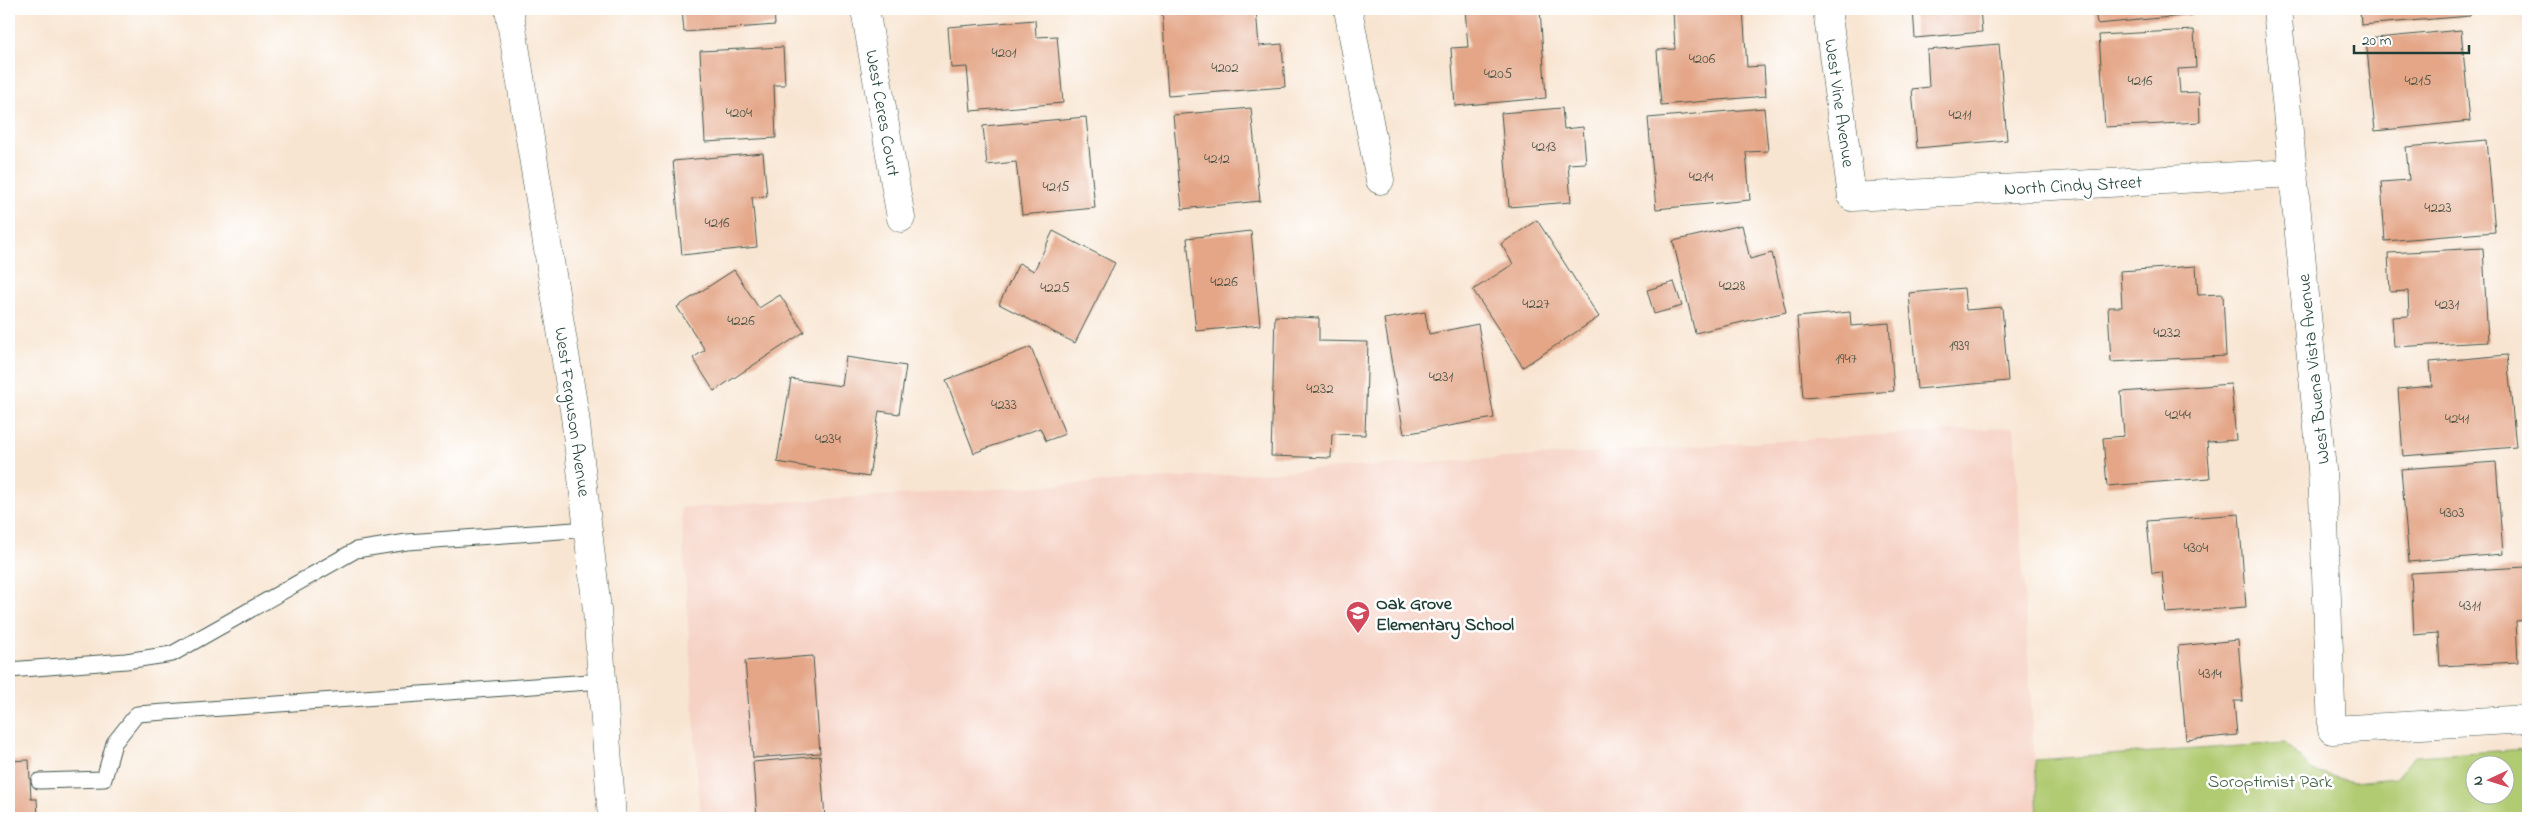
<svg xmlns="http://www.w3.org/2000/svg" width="2537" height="827" font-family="'Indie Flower',sans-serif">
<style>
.built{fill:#f6d2c4}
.green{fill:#b0cb71;stroke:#688452;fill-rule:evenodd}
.building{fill:#e4a687}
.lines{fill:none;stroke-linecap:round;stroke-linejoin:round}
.lane-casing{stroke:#40564c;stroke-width:17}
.street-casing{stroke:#40564c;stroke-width:29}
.secondary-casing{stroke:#40564c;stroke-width:29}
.lane{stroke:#fff;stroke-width:15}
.street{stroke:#fff;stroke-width:28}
.secondary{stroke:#fff;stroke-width:28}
.labels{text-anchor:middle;stroke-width:5;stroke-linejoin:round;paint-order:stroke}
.number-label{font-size:15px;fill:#505749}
.street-label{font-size:18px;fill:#1f3d34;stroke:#fff}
.poi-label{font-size:18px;font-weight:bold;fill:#1f3d34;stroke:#fff;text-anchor:start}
.park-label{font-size:18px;fill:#436043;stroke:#fff}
</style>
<rect width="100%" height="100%" fill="#fff"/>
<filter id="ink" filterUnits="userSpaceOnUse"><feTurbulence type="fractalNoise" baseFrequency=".02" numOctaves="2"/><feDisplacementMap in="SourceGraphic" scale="10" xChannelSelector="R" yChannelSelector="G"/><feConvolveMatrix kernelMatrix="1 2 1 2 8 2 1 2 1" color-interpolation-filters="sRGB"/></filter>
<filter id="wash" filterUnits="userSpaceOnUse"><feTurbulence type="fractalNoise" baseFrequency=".0096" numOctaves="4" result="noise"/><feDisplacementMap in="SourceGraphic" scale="20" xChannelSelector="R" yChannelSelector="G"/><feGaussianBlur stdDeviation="1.12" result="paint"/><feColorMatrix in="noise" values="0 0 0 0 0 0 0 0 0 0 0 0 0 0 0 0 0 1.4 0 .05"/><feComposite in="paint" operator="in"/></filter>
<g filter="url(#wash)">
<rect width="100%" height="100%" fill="#f8e5d1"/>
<polygon class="built" points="2014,427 2038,818 700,818 681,508"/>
<path class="green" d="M2285 743 2312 770 2353 782 2395 778 2415 756 2528 749V818H2038L2035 760ZM2474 764H2504V794H2474Z"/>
<g id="blocks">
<g class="building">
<polygon points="682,9 774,9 775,25 684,32"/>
<polygon points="1162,9 1256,9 1259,46 1282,44 1285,87 1168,96"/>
<polygon points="1465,9 1540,9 1546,98 1455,106 1451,48 1468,47"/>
<polygon points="1692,9 1743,9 1747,67 1764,66 1766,96 1661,105 1657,50 1675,49 1673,10"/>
<polygon points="1913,9 1980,9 1982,32 1915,38"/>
<polygon points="2095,9 2191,9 2192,15 2097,24"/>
<polygon points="2360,9 2470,9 2470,16 2361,25"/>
<polygon points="1035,20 1036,37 1057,36 1063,103 971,111 967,67 951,68 948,27"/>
<polygon points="2194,30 2196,68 2178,69 2180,93 2199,92 2200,122 2105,127 2099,35"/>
<polygon points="2461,30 2470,121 2375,131 2366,39"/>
<polygon points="1999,44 2007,140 1917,148 1912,89 1929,87 1927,50"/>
<polygon points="783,47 785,85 774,85 776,138 705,142 700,51"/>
<polygon points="1251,108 1260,201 1182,209 1173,115"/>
<polygon points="1562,108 1564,129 1583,127 1586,163 1568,164 1571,202 1509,207 1501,113"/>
<polygon points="1764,108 1768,151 1746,152 1750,200 1656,209 1648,118"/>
<polygon points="1086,117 1095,208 1022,215 1016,162 987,165 983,126"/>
<polygon points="2487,140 2495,232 2385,241 2381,182 2409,180 2406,147"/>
<polygon points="763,153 767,196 752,197 757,247 682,255 673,161"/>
<polygon points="1537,220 1599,317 1523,367 1473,290 1513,264 1501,244"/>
<polygon points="1742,225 1750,259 1772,253 1786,312 1695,333 1673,241"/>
<polygon points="1053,231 1115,263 1075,343 999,304 1019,263 1034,271"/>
<polygon points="1251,231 1260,325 1196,331 1187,238"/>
<polygon points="2483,248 2488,342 2394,347 2392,317 2409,316 2408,291 2390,292 2388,253"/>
<polygon points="2196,266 2198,295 2223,294 2226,356 2111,362 2108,307 2122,307 2120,271"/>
<polygon points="734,270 759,308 780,295 804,332 714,391 693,358 705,350 677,307"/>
<polygon points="1674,282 1682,306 1654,314 1647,290"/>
<polygon points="1964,288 1966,310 2002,307 2008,381 1917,389 1909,293"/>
<polygon points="1425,312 1429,334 1478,324 1494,418 1404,434 1384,319"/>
<polygon points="1850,312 1851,326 1889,323 1894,391 1803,398 1797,317"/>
<polygon points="1275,316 1319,318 1319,341 1368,342 1365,435 1332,434 1331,458 1271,456"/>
<polygon points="1031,347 1065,434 1046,441 1040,428 974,453 946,380"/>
<polygon points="2507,355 2516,447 2403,456 2398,389 2432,386 2430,362"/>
<polygon points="846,357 906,366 899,414 879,411 869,477 777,462 791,379 842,386"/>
<polygon points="2231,384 2236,440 2207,442 2210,478 2107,486 2103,438 2124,436 2121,392"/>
<polygon points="2496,462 2503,554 2409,562 2401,469"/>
<polygon points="2239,514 2246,607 2166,613 2162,572 2152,573 2147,521"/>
<polygon points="2527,567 2528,620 2516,621 2518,662 2440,666 2438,633 2414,635 2411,573"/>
<polygon points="2238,640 2243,701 2234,701 2237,735 2186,740 2178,646"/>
<polygon points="813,656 820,753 753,758 745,661"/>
<polygon points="820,756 825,818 757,818 753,762"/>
<polygon points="29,760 31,799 37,799 38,818 9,818 9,761"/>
</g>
</g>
</g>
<g filter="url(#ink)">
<use href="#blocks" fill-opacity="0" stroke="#40564c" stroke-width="1"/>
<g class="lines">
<defs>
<g id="lane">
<polyline points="9,670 126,661 172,654 356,550 407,542 588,529"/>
<polyline points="39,781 104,779 114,743 137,714 603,681"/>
</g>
<g id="street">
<polyline points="865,9 901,218"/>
<polyline points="1348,9 1380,180"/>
<polyline points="1827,9 1852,197 2294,173"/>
<polyline points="2277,9 2322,469 2332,730 2528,719"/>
</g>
<polyline id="secondary" points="509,9 575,416 597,610 612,818"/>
</defs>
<use href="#lane" class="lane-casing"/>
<use href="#street" class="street-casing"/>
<use href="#secondary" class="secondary-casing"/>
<use href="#lane" class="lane"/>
<use href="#street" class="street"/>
<use href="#secondary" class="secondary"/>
</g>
</g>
<defs>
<symbol id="school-pin" viewBox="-11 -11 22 30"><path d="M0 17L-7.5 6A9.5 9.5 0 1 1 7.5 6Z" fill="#d1495b" stroke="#fff"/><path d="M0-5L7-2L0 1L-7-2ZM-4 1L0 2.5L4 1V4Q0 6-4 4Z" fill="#fff"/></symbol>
</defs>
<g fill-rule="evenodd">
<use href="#school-pin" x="1344" y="599" width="28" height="38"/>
</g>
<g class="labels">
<g class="number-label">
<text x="1004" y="57">4201</text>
<text x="1702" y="63">4206</text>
<text x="1225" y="72">4202</text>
<text x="1498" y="78">4205</text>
<text x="2140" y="85">4216</text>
<text x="2418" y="85">4215</text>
<text x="739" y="117">4204</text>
<text x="1960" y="119">4211</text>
<text x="1544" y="151">4213</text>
<text x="1217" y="163">4212</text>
<text x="1701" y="181">4214</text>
<text x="1056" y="191">4215</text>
<text x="2438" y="212">4223</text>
<text x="717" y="227">4216</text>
<text x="1224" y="286">4226</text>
<text x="1732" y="290">4228</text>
<text x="1055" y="292">4225</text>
<text x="1536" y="308">4227</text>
<text x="2447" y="309">4231</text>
<text x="741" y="325">4226</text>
<text x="2167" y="337">4232</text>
<text x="1959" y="350">1939</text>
<text x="1846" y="363">1947</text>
<text x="1441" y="381">4231</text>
<text x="1320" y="393">4232</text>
<text x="1004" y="409">4233</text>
<text x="2178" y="419">4244</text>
<text x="2457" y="423">4241</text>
<text x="828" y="443">4234</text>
<text x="2452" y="517">4303</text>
<text x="2196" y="552">4304</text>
<text x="2470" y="610">4311</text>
<text x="2210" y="678">4314</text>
</g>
<g class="street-label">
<text transform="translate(1840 103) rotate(82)" y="6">West Vine Avenue</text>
<text transform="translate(883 113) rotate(80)" y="6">West Ceres Court</text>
<text transform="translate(2073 185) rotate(-3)" y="6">North Cindy Street</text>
<text transform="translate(2313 369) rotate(-96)" y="6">West Buena Vista Avenue</text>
<text transform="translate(573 412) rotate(82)" y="6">West Ferguson Avenue</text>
</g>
<g class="poi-label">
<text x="1376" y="609">Oak Grove<tspan x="1376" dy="21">Elementary School</tspan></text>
</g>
<g class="park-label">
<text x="2270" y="787">Soroptimist Park</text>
</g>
</g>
<rect width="2537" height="827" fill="none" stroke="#fff" stroke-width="30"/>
<g transform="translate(2490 780) rotate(266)"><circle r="24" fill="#ffffff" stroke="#a5b1ae"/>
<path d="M0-4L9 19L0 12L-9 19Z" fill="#d1495b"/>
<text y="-8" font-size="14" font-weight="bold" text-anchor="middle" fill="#1f3d34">N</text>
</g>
<path d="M2354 45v8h115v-8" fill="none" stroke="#1f3d34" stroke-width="2.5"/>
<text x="2362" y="45" font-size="15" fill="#1f3d34" stroke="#ffffff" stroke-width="4" paint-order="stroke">20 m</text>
</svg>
